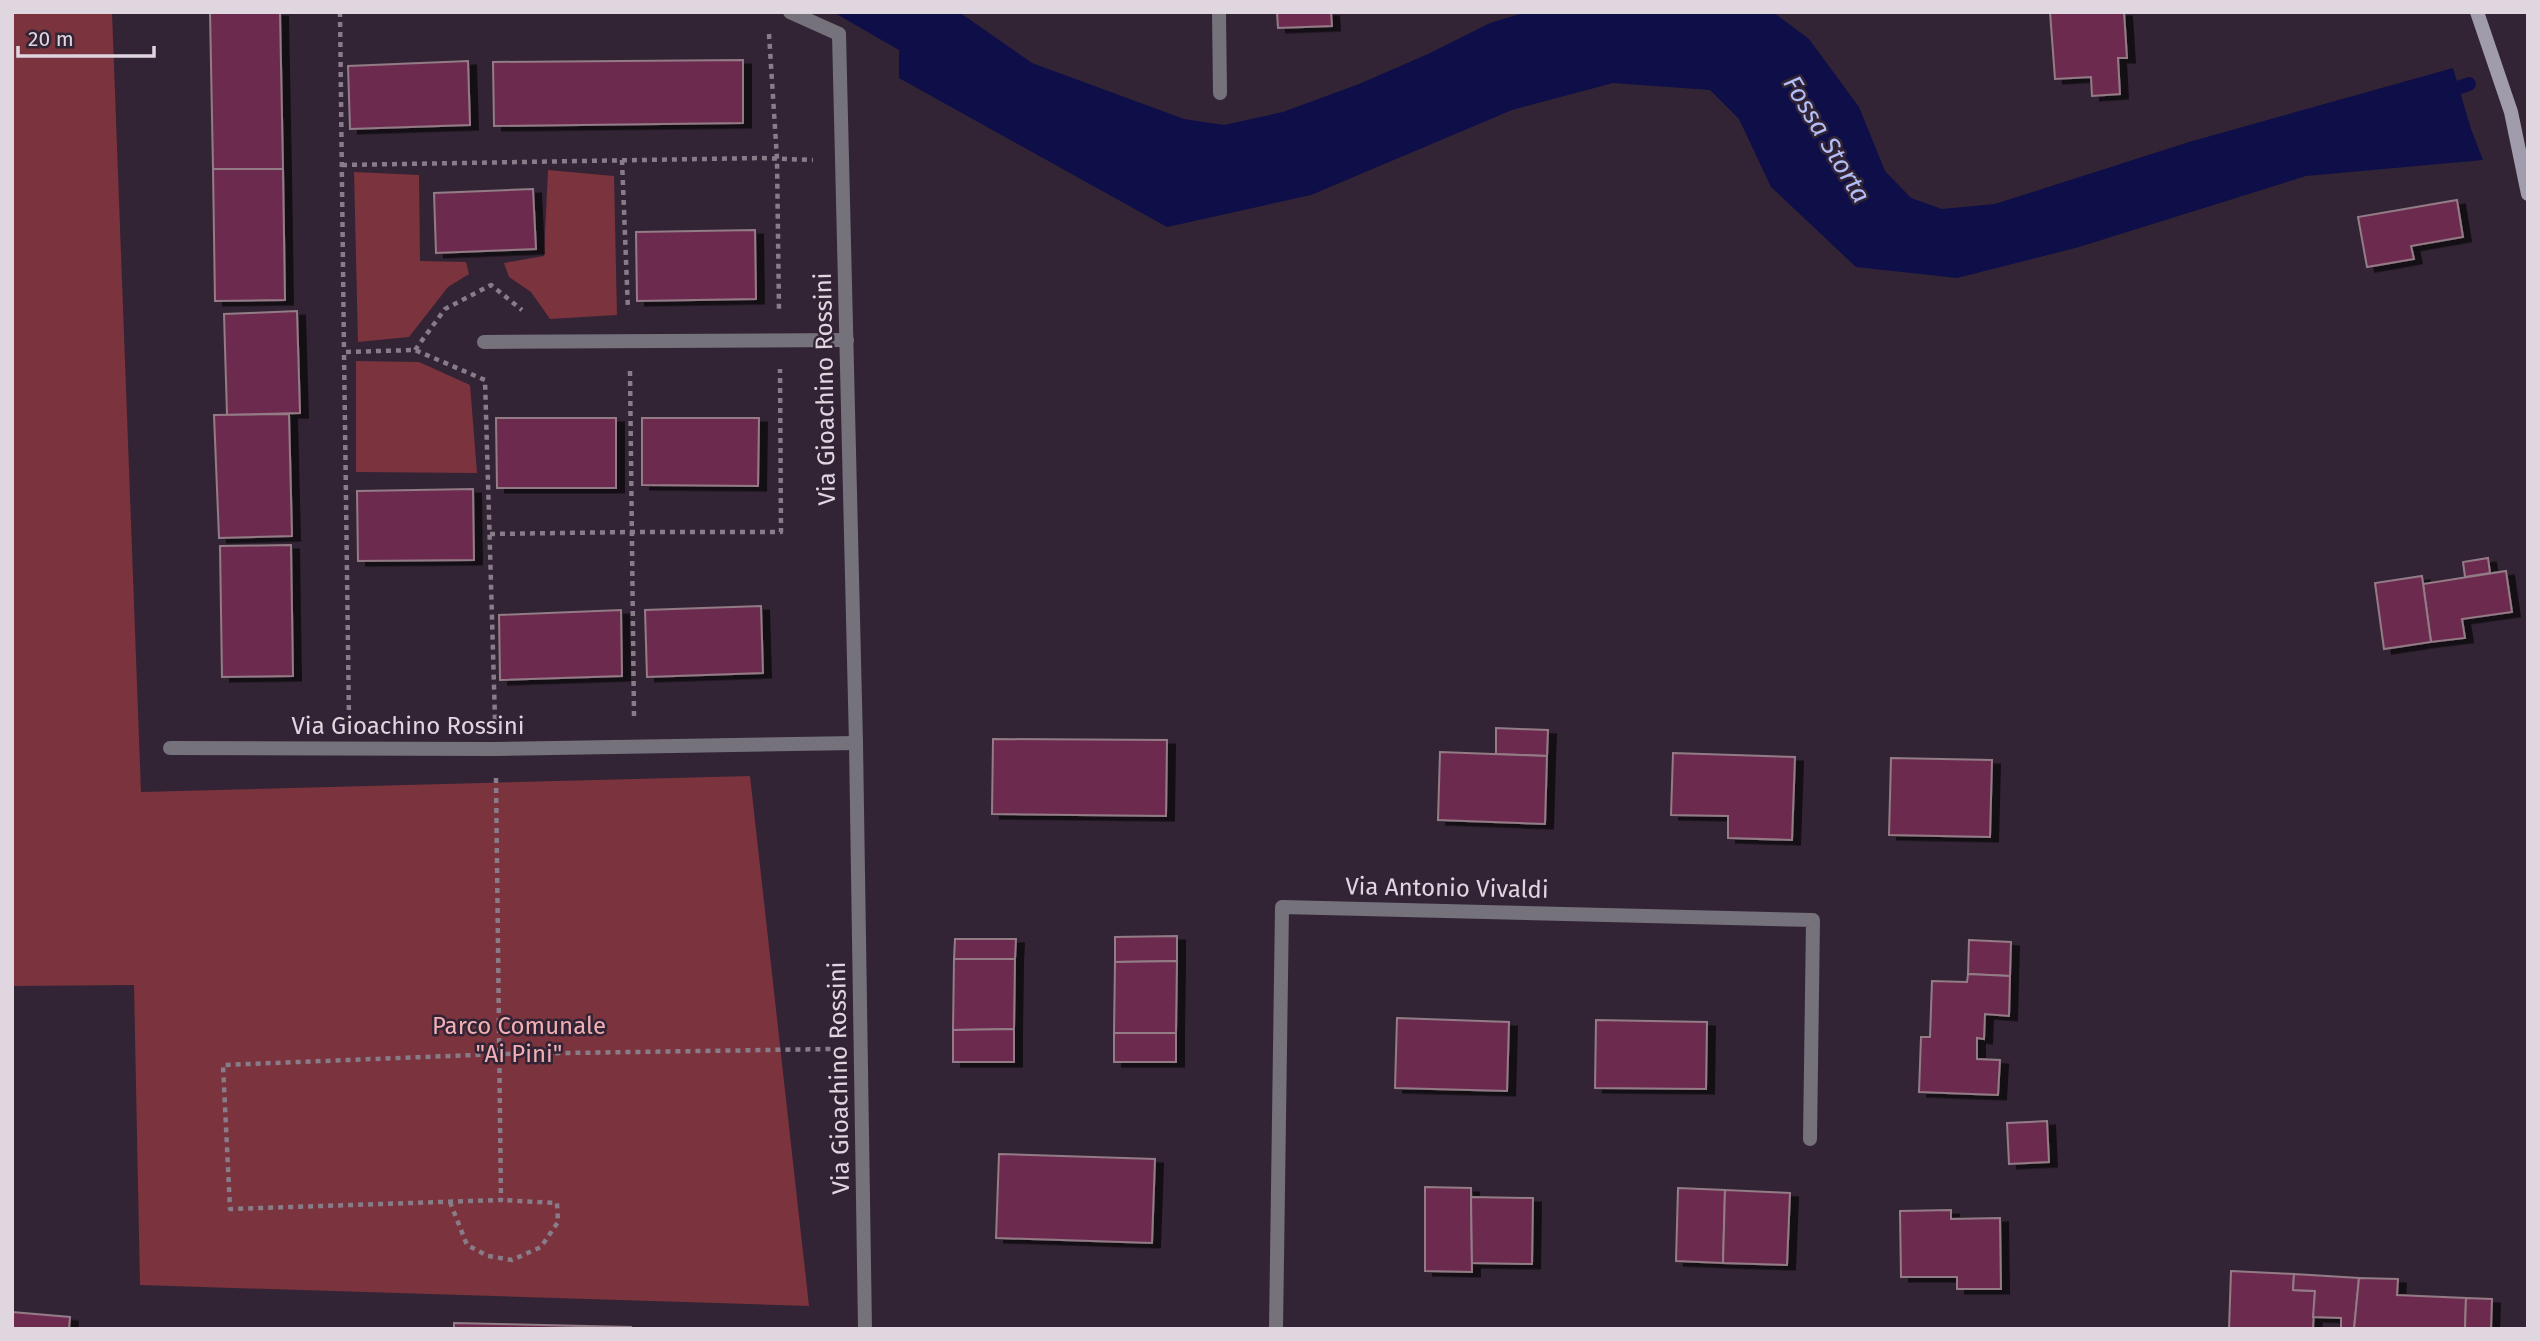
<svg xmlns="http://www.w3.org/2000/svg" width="2540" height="1341" font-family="'Fira Sans',sans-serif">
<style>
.green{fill:#7b333d}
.water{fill:#0e0e48}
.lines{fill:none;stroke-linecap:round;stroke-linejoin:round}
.stream{stroke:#0e0e48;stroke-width:14}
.building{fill:#6d2c4f;stroke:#937b86;stroke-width:2;filter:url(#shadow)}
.path{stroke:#887c89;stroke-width:4.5;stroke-dasharray:5 5;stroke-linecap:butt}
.lane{stroke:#75727c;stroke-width:14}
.street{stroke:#75727c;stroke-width:14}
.secondary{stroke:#a09cab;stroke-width:14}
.labels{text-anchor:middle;stroke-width:5;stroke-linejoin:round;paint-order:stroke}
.street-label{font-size:24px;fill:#e0d6e0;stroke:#322434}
.park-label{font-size:24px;fill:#f3afb4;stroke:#322434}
.water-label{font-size:26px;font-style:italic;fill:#b1bff6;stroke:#322434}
</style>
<defs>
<filter id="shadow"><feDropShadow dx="8" dy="4.5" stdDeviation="0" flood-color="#0009"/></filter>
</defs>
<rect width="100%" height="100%" fill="#322434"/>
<g class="green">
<polygon points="12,12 112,12 141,792 750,776 809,1306 140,1285 134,985 12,986"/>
<polygon points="548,170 614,176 617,315 550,319 531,292 509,277 504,263 544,256"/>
<polygon points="354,172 419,175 420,261 466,262 469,274 448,287 409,337 358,342"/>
<polygon points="356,361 419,362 470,385 477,473 356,472"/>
</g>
<polygon class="water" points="833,12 959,12 1032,63 1184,119 1224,125 1283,112 1359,84 1428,54 1490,23 1527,12 1773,12 1809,39 1859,107 1885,171 1911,198 1942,209 1995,204 2189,142 2453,68 2471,129 2483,160 2306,176 2079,247 1957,278 1856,267 1771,187 1739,119 1710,90 1613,83 1512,110 1311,195 1167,227 899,78 899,50"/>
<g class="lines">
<polyline class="stream" points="2440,94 2469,84"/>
</g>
<g class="building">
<polygon points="210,12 280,12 283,169 213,169"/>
<polygon points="1277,12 1331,12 1332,26 1278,28"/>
<polygon points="2050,12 2124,12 2127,58 2118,58 2120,94 2092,96 2091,77 2055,79"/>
<polygon points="743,60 743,123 494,126 493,62"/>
<polygon points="468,61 470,125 350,129 348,66"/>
<polygon points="213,169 283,169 285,300 215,301"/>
<polygon points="533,189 536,249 436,253 434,193"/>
<polygon points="2457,200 2463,237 2411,246 2414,259 2367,267 2358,217"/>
<polygon points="755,230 756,299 637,301 636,232"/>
<polygon points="297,311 300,413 227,415 224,314"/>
<polygon points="289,414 292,536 219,538 214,415"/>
<polygon points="496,418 616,418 616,488 497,488"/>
<polygon points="642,418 759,418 758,486 642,485"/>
<polygon points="473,489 474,560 358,561 357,491"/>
<polygon points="291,545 293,676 222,677 220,546"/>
<polygon points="2488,558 2490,573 2465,577 2463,562"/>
<polygon points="2506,571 2512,612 2462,619 2465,638 2431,642 2423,584"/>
<polygon points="2422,576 2431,642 2384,649 2375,583"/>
<polygon points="761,606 763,673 647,677 645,610"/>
<polygon points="621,610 622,676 500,680 499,615"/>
<polygon points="1496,728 1548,730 1547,756 1496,754"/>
<polygon points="993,739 1167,740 1166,816 992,814"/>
<polygon points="1440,752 1547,756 1545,824 1438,820"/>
<polygon points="1673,753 1795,757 1792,840 1728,838 1728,816 1671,815"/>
<polygon points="1891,758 1992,760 1990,837 1889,835"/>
<polygon points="1177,936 1177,961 1115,962 1115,937"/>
<polygon points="955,939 1016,939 1015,959 954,959"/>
<polygon points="1969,940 2011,942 2010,976 1968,974"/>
<polygon points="954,959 1015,959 1014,1029 953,1030"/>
<polygon points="1177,961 1176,1033 1114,1033 1115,962"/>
<polygon points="1968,974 2010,976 2009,1016 1985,1014 1984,1039 1977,1038 1977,1059 2000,1060 1998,1095 1919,1092 1921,1037 1930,1037 1932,981 1967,982"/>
<polygon points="1397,1018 1509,1022 1507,1091 1395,1088"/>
<polygon points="1596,1020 1707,1022 1706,1089 1595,1088"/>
<polygon points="1014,1029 1014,1062 953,1062 953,1030"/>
<rect x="1114" y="1033" width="62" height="29"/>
<polygon points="2047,1121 2049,1162 2009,1164 2007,1123"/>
<polygon points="999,1154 1155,1159 1152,1243 996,1238"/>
<polygon points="1425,1187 1471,1188 1472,1272 1425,1271"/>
<polygon points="1678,1188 1725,1190 1723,1263 1676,1261"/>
<polygon points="1725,1190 1790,1193 1787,1265 1723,1263"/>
<polygon points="1471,1197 1533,1198 1532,1264 1472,1263"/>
<polygon points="1951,1210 1951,1219 2000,1218 2001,1289 1957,1289 1957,1277 1901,1277 1900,1211"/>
<polygon points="2231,1271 2294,1274 2293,1290 2315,1291 2313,1329 2229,1329"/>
<polygon points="2294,1274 2359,1278 2354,1329 2341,1329 2341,1318 2313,1317 2315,1291 2293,1290"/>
<polygon points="2359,1278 2398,1279 2397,1295 2466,1298 2465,1329 2354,1329"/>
<polygon points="2466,1298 2492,1299 2491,1329 2465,1329"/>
<polygon points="12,1312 70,1317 69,1329 12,1329"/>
<polygon points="454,1323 632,1327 454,1329"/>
</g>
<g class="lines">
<g class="path">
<polyline points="340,12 344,352"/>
<polyline points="769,34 777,159 779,312"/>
<polyline points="622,160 628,310"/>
<polyline points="342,165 761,158 813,160"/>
<polyline points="415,350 445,309 491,285 522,310"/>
<polyline points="630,371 634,716"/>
<polyline points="490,534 632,532 781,532 780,369"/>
<polyline points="349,720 344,352 415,350 485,380 495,720"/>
<polyline points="496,778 501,1200 230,1209 223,1065 499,1054 832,1049"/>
<polyline points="450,1202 467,1245 488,1256 512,1260 541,1247 558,1222 557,1203 501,1200"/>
</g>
<g class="lane">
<polyline points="790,12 839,34"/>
<polyline points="484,342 847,340"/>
</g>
<g class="street">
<polyline points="1219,12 1220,93"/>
<polyline points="839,34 856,743 865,1329"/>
<polyline points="170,748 495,749 856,743"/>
<polyline points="1276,1329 1282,907 1813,920 1810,1139"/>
</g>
<polyline class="secondary" points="2477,12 2511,112 2528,194"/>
</g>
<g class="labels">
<g class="street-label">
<text transform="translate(825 389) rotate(-91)" y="8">Via Gioachino Rossini</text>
<text x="408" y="734">Via Gioachino Rossini</text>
<text transform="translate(1447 888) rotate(1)" y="8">Via Antonio Vivaldi</text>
<text transform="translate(839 1078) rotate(-91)" y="8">Via Gioachino Rossini</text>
</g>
<g class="park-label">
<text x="519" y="1034">Parco Comunale<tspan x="519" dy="28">"Ai Pini"</tspan></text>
</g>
<g class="water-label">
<text transform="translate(1827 139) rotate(59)" y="9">Fossa Storta</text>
</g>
</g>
<rect width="2540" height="1341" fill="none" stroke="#e0d6e0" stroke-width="28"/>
<path d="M18 46v10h136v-10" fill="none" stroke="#e0d6e0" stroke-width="3.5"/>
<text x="28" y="46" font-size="21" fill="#e0d6e0" stroke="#322434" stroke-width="5" paint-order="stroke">20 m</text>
</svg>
